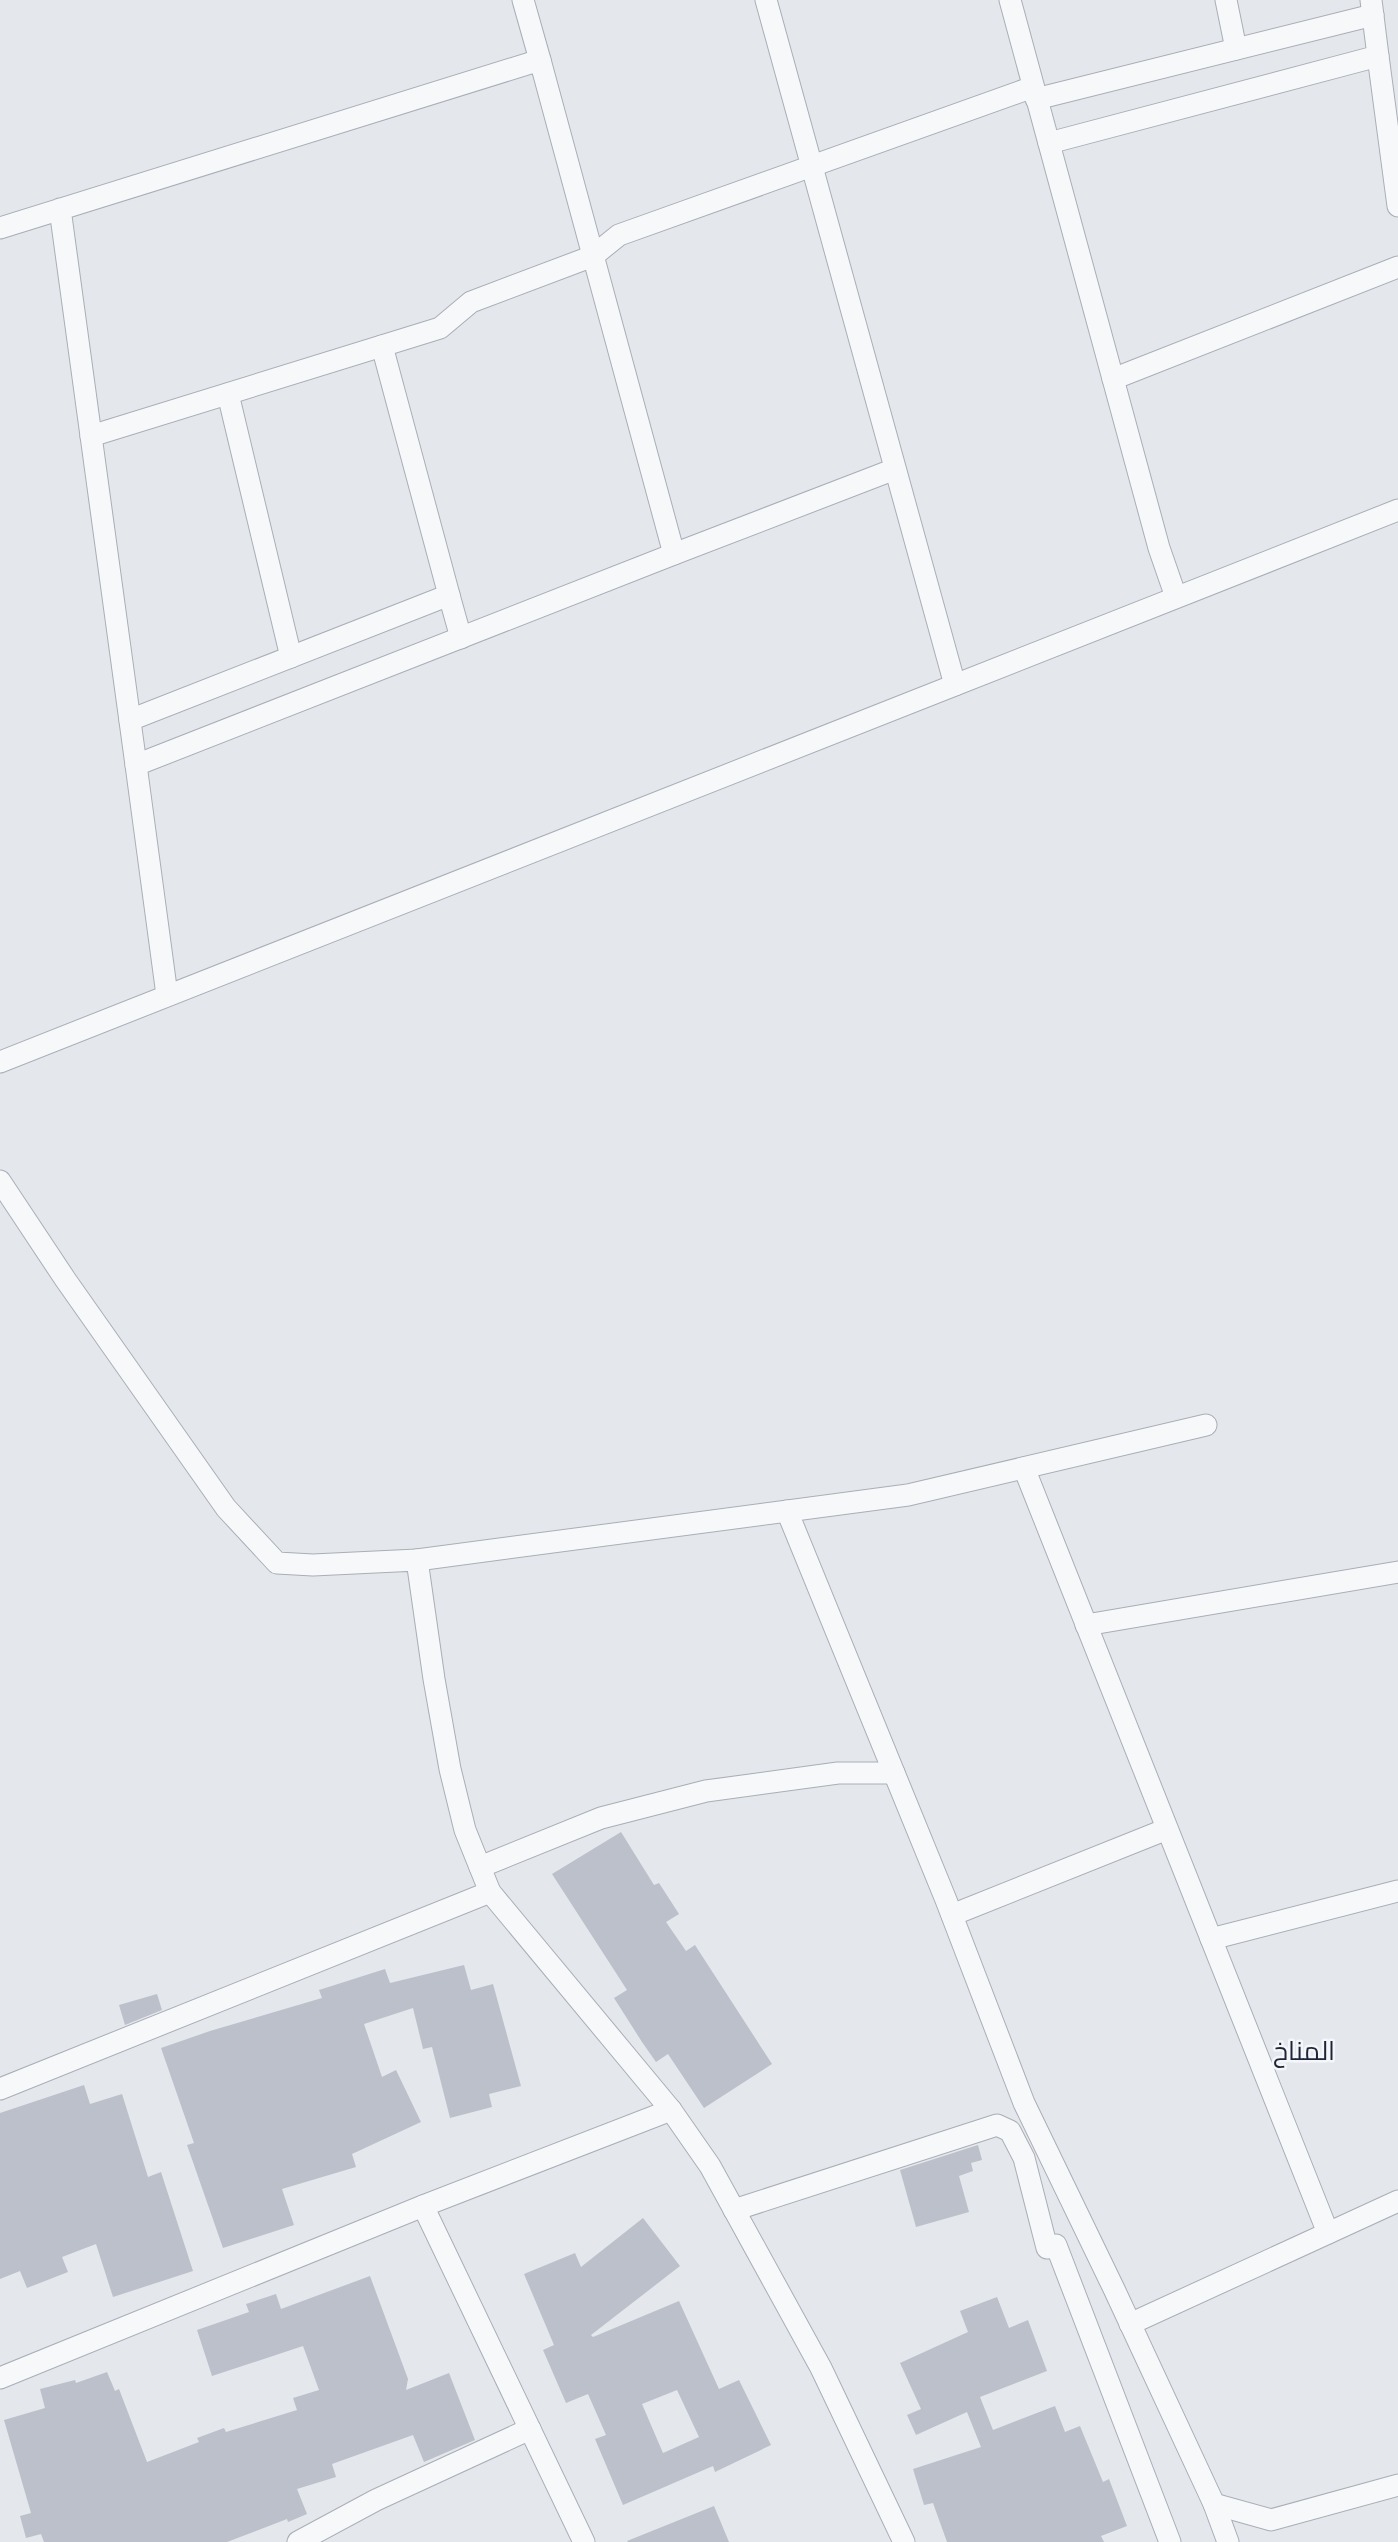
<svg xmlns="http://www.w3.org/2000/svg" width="1398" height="2542" font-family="'DM Sans',Cairo,sans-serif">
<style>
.building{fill:#bbc0ca;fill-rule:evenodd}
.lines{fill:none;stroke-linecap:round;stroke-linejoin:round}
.minor-casing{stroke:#a9aeb7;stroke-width:23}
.minor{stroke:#f7f8fa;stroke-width:21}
.labels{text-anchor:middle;stroke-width:5;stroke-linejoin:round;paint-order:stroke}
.neighbourhood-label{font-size:26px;fill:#1d2536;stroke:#f4f6f9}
</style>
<rect width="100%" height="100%" fill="#e4e7ec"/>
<g class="building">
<polygon points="621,1832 654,1885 659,1883 679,1914 666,1922 686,1951 695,1945 772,2064 704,2108 668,2054 656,2062 642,2042 614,1998 627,1990 552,1874"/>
<polygon points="464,1965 471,1990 493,1984 521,2086 489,2094 492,2107 450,2118 432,2047 423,2049 413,2008 364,2024 382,2077 396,2070 421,2122 352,2154 356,2167 282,2189 294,2225 223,2248 187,2145 194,2143 161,2048 210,2031 322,1998 319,1990 385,1969 390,1983"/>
<polygon points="157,1994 162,2010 125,2025 119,2005"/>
<polygon points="84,2085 90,2104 122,2094 148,2177 161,2172 193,2271 113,2297 96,2244 62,2257 68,2272 27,2288 20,2271 0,2279 0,2113"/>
<polygon points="978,2145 982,2160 971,2163 973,2171 959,2176 969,2212 916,2227 900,2170"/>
<path d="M643 2218 680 2266 591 2335 593 2337 679 2301 719 2389 739 2380 771 2445 715 2472 713 2466 623 2505 595 2439 606 2435 588 2394 566 2403 543 2350 554 2345 524 2274 575 2253 581 2267ZM677 2390 699 2437 663 2453 642 2404Z"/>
<polygon points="370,2276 408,2379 406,2390 449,2373 475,2440 424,2462 413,2435 332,2464 336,2477 297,2489 307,2514 288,2522 287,2519 227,2542 44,2542 41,2534 26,2538 20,2516 31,2513 4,2420 45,2408 40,2389 75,2380 76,2383 107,2372 115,2391 119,2389 147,2462 199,2442 197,2438 224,2428 226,2432 297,2410 293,2398 319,2390 303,2346 212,2376 197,2330 249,2312 246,2304 276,2294 281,2309"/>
<polygon points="997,2297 1009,2328 1028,2320 1047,2371 980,2397 993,2430 1055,2406 1065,2432 1080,2426 1103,2482 1109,2479 1127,2526 1101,2536 1104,2542 947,2542 933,2503 924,2505 913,2469 981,2447 967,2412 916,2435 907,2415 921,2409 900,2363 968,2332 960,2311"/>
<polygon points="714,2506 729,2542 628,2542 627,2541"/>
</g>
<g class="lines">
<defs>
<g id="minor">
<polyline points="523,0 540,60"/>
<polyline points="766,0 955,685 1398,510"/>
<polyline points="1010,0 1159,548 1176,597"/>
<polyline points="1226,0 1236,49"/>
<polyline points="1378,56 1398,206"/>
<polyline points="1036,99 1373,15"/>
<polyline points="1049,143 1378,56 1371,0"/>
<polyline points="0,228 540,60 674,554 136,765 60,209"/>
<polyline points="1113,379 1398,267"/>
<polyline points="228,394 291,657"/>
<polyline points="91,436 440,328 471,302 593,256 619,235 1033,87"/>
<polyline points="674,554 895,469"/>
<polyline points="449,595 461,638"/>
<polyline points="130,720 449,595 382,346"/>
<polyline points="136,765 167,995"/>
<polyline points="0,1062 955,685"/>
<polyline points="0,1181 65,1279 226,1508 277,1563 313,1565 417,1560 434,1679 450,1769 465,1830 490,1892 671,2110 710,2166 821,2368 904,2542"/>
<polyline points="1024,1468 1328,2233"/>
<polyline points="787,1511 946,1900 1024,2103 1114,2289 1214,2504 1228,2542"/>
<polyline points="417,1560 908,1495 1206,1425"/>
<polyline points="1086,1625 1398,1572"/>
<polyline points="480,1867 601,1818 706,1791 838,1773 894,1773"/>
<polyline points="952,1915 1167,1829"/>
<polyline points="1211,1939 1398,1891"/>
<polyline points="0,2089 490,1892"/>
<polyline points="423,2206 584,2542"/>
<polyline points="734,2210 997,2125 1010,2131 1024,2158 1047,2248 1056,2245 1170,2542"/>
<polyline points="1130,2324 1398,2201"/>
<polyline points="0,2378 423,2206 671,2110"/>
<polyline points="1214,2504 1271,2520 1398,2485"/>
<polyline points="298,2542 376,2500 530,2429"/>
</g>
</defs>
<use href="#minor" class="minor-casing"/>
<use href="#minor" class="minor"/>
</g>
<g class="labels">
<g class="neighbourhood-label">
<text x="1304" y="2060">المناخ</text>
</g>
</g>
</svg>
